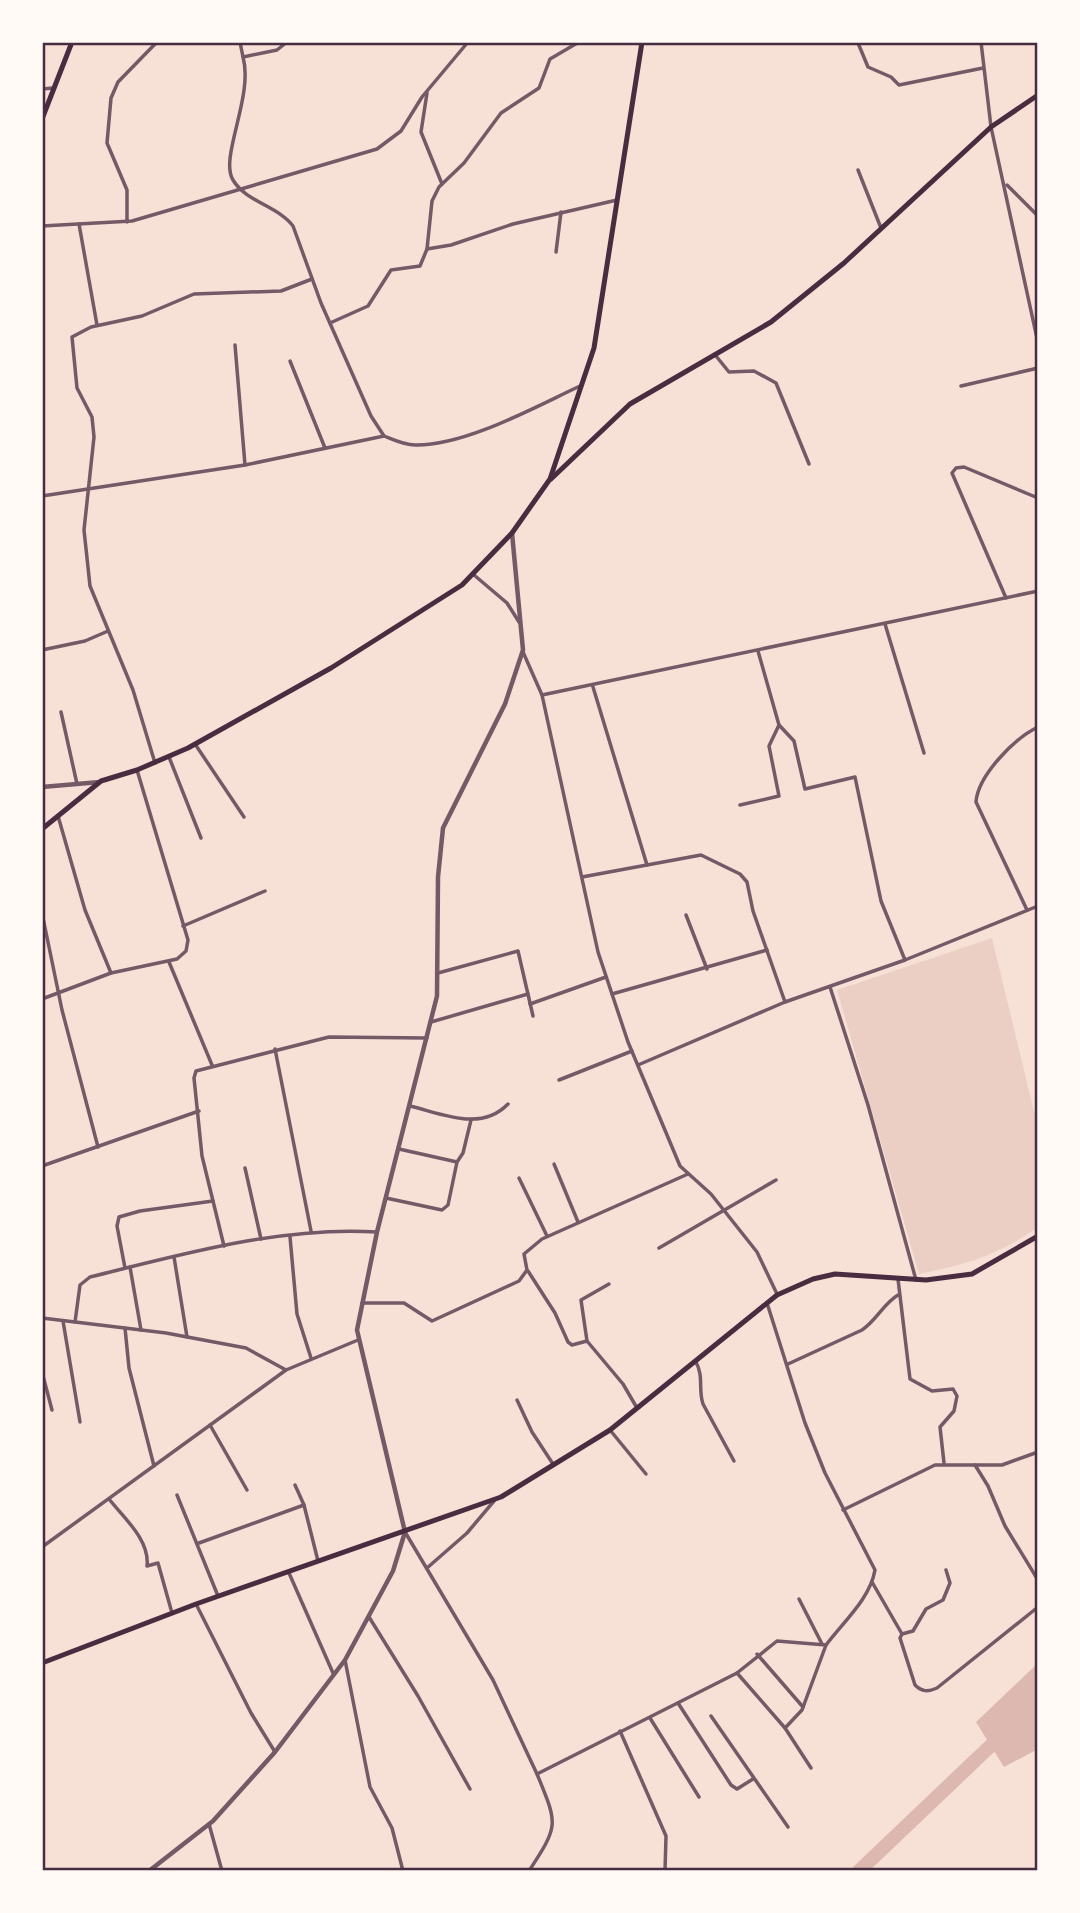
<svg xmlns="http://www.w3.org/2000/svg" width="1080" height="1913" font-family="'Varela Round',sans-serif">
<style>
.green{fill:#ebcfc5}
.water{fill:#dcb8b0}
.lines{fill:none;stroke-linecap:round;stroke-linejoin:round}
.river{stroke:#dcb8b0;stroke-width:14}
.minor{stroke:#755966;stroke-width:3.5}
.tertiary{stroke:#755966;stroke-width:4.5}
.secondary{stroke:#4a2c40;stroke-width:5}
.primary{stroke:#4a2c40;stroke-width:5}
.neatline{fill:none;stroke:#4a2c40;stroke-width:2.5}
</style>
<rect width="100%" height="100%" fill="#f7e1d7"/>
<path class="green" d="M992 938 1038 1128V1227C999 1255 965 1265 919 1274L837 990Z"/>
<polygon class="water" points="1038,1663 1038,1749 1004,1767 976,1722"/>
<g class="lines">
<polyline class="river" points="859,1871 1004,1733"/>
<g class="minor">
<polyline points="240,42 243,57 277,50 287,42"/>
<polyline points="981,42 991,127 1038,343"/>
<polyline points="858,43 868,67 891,77 899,85 983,68"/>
<path d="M243 57C254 96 219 158 233 180 246 202 278 206 293 226L321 303 371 416 384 436C394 440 404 445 415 445 465 446 535 407 580 386"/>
<polyline points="42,89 53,88"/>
<polyline points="427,93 421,132 442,184"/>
<polyline points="858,170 881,228"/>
<polyline points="1007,185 1038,216"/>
<polyline points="127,222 127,190 107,143 111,98 118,82 157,42"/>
<polyline points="79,224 97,325"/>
<polyline points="42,226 132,221 377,149 401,131 422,97 468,42"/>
<polyline points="427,249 451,245 513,224 617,200"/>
<polyline points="556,252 561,212"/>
<polyline points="330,323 368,306 391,270 420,266 427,249 432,201 439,187 464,163 501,113 539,88 550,59 579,42"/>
<polyline points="235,345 245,465"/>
<polyline points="716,356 729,372 754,371 776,383 809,464"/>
<polyline points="290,361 325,448"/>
<polyline points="961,386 1038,368"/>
<polyline points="42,496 245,465 384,436"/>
<polyline points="474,575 507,603 519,622"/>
<polyline points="1006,598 952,473 956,468 964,467 1038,498"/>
<polyline points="885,624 924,753"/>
<polyline points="42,650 85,641 108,631"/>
<polyline points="758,651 779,725 794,741 805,789 855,777 881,901 905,960"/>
<polyline points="523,652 542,695 598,952 628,1042 680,1166 711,1194 757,1252 777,1294"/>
<polyline points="593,687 647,865"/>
<polyline points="542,695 1038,591"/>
<polyline points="61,712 77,784"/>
<polyline points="195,744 244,817"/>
<polyline points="169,757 201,838"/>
<polyline points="155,763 133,690 90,586 84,530 94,437 92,417 77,388 72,337 91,327 142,316 194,294 281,291 312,279"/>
<polyline points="740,805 779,796 769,746 779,725"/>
<polyline points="58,816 85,910 111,973"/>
<polyline points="582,877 701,855 740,874 747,882 753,911 785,1002"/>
<path d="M1027 910 976 802C978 775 1015 738 1038 727"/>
<polyline points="42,913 62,1010 98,1147"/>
<polyline points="686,915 707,969"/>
<polyline points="183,926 265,891"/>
<polyline points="169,962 212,1065"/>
<polyline points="438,973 518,951 533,1016"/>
<polyline points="830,987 868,1105 916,1280"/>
<polyline points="612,994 767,950"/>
<polyline points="42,999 111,973 177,959 186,951 188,940 137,770"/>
<polyline points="530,1004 606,977"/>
<polyline points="431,1022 528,994"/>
<polyline points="275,1049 311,1231"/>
<polyline points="638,1065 785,1002 905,960 1038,906"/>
<polyline points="559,1080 632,1051"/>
<path d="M410 1106C443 1114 481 1132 508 1104"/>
<polyline points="399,1149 457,1162 463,1153 471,1120"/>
<polyline points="554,1164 578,1222"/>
<polyline points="42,1166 199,1111"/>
<polyline points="245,1168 261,1239"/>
<polyline points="519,1178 547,1236"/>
<polyline points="386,1198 442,1210 448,1205 457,1162"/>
<polyline points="290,1237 297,1314 311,1358"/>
<polyline points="224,1246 202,1156 194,1078 196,1071 329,1037 427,1038"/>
<polyline points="659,1248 776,1180"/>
<polyline points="174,1257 187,1337"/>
<polyline points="130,1267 141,1330"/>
<polyline points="125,1268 117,1226 119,1217 140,1211 213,1201"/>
<polyline points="528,1271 555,1313 568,1342 572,1345 587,1341 623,1384 637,1408"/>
<polyline points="898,1279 910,1379 932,1391 953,1389 957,1396 954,1411 940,1427 944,1463"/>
<polyline points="362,1303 404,1303 432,1321 519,1281 527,1270 524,1254 542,1239 688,1174"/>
<polyline points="42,1318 166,1333 246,1348 286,1370"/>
<polyline points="63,1321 80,1422"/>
<path d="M75 1322 80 1285 90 1277C183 1254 281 1226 377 1232"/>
<polyline points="125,1328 129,1368 154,1466"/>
<polyline points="587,1341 581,1300 609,1284"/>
<path d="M696 1362C704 1377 698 1389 703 1404L734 1461"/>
<path d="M788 1364 862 1330C877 1320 883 1304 898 1295"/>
<polyline points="42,1372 52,1410"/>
<polyline points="517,1400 532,1432 553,1464"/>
<polyline points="210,1425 247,1490"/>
<polyline points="610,1430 646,1474"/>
<polyline points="975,1465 988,1486 1005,1526 1038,1580"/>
<polyline points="295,1485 304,1505 318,1561"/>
<polyline points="177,1495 218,1596"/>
<path d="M109 1499C124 1518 150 1540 147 1566L158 1563 172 1613"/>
<polyline points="843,1510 935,1465 1002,1465 1038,1452"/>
<path d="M405 1532 493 1680 537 1774 737 1673 777 1641 826 1645C843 1622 870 1599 875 1570L825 1473 805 1423 767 1303"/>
<polyline points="199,1543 304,1505"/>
<polyline points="42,1547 286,1370 358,1340"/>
<polyline points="427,1568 467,1533 494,1501"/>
<path d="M946 1570 950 1583 943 1600 926 1609 913 1631 902 1634 900 1638 915 1685C922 1692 928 1692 937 1688L1038 1607"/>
<polyline points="289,1573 333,1673"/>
<polyline points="872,1582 902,1634"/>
<polyline points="799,1599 822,1644"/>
<polyline points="196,1604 251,1713 275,1752"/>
<polyline points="369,1617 418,1696 470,1789"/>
<polyline points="757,1654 803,1707"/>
<polyline points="345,1660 370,1787 392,1828 403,1871"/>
<polyline points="737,1673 785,1728 811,1768"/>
<polyline points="678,1703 731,1785 737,1789 753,1779"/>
<polyline points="711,1716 788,1827"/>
<polyline points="650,1718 699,1797"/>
<polyline points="785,1728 802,1710 826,1645"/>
<polyline points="620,1731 666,1836 665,1871"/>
<polyline points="209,1824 222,1871"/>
<path d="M529 1871C559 1825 558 1825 537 1774"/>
</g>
<g class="tertiary">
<polyline points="42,787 100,782"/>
<polyline points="149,1871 213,1821 275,1752 345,1660 393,1571 405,1532 357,1330 377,1232 437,996 438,877 443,828 505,704 523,650 512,533"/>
</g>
<g class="secondary">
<polyline points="551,479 630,404 771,322 844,263 991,127 1038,95"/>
<polyline points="42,1663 196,1604 501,1497 610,1430 777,1295 813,1279 835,1274 926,1280 972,1274 1038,1236"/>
</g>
<g class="primary">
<polyline points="42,119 72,42"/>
<polyline points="42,829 101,781 137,770 188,748 331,668 462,585 512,533 550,479 594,348 642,42"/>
</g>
</g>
<rect width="1080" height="1913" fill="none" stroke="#fffaf5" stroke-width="88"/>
<rect x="44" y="44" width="992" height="1825" class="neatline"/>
</svg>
